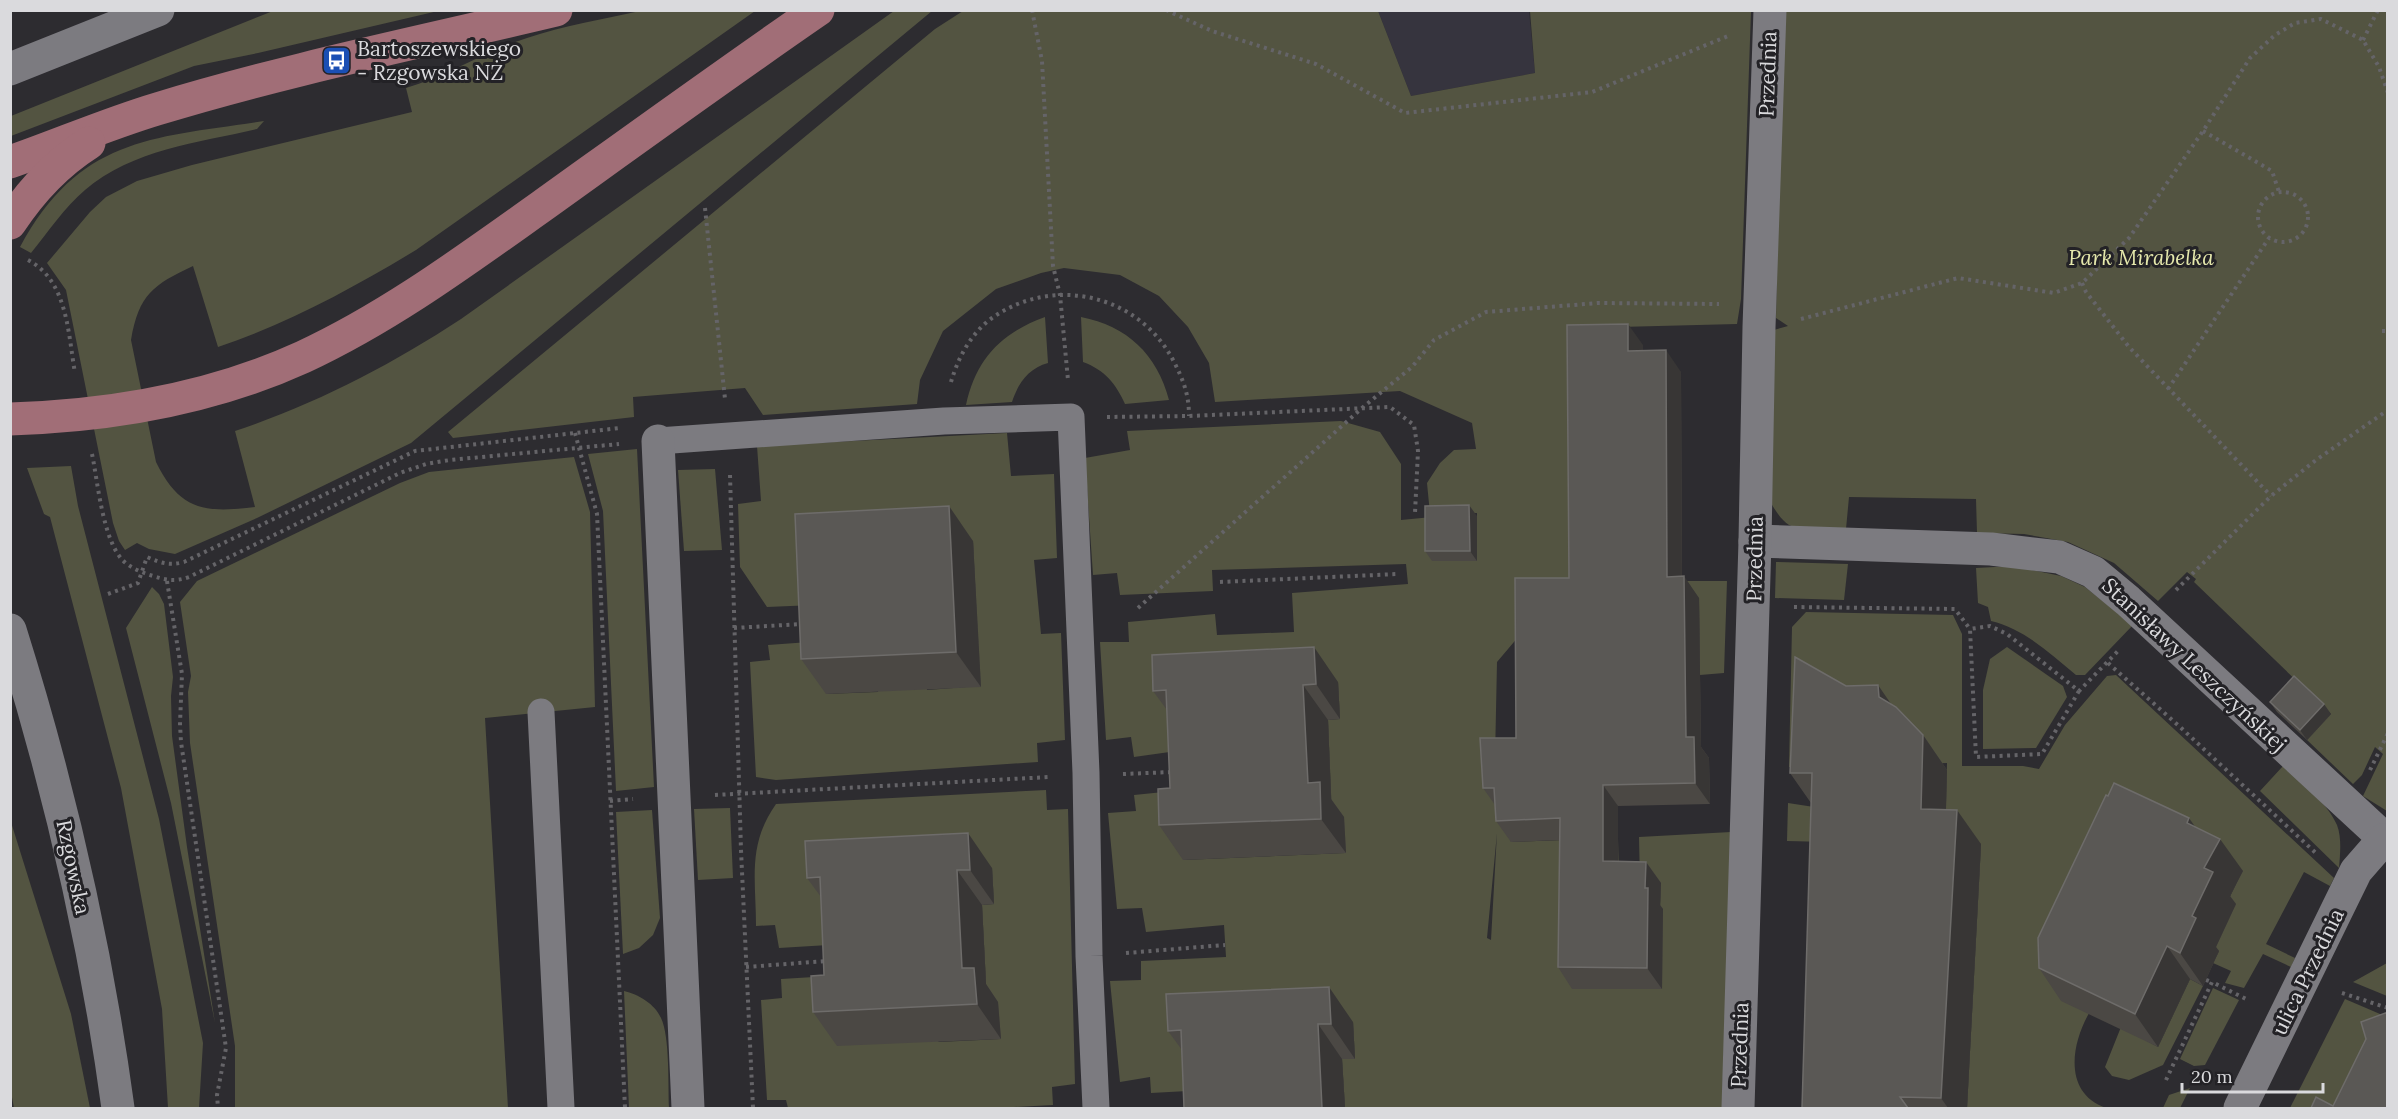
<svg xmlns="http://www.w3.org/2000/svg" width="2398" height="1119" font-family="Lora,serif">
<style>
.built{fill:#36343e}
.green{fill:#535441;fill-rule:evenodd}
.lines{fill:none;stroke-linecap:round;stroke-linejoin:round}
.path{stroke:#656468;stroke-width:4;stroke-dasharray:3 4.5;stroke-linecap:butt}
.lane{stroke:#7c7b80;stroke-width:27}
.street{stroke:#7c7b80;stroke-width:33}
.secondary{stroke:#7c7b80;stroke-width:33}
.primary{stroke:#a16e77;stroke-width:33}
.wall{fill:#4b4844}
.shaded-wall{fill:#383635}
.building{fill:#5a5855;stroke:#6e6c6a;stroke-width:1.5}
.labels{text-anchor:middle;stroke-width:6;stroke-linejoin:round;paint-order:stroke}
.poi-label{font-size:21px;fill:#dadadd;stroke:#232226;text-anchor:start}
.street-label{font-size:21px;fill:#dadadd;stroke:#232226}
.park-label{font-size:21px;font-style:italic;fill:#e6e9ac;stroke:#232226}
</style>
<rect width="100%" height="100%" fill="#2d2c30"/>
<polygon class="built" points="1378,11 1529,11 1535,73 1411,96"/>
<g class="green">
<polygon points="273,11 438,11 258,53 194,66 11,136 11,116"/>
<path d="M640 11H755L416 250C353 288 289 323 218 347L193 266C153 285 139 294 131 340L156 462C180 511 205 513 255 507L235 431C316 404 389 366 461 319L894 11H932L411 443 257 518 175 554 149 549 137 543 125 550 119 541 113 523 66 290 47 263 90 212 106 197 137 181 192 165 412 112 406 88C449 75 485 51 527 38 563 26 603 19 640 11Z"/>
<path d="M963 11H1378L1411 96 1535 73 1530 11H1751L1741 299 1737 324 1580 328 1626 581H1727L1724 673 1700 675 1699 598 1530 623 1497 662 1495 759 1511 842 1618 838 1619 882 1660 909 1661 883 1640 882 1639 837 1731 832 1722 1108H1345L1342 1059H1355L1353 1022 1206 1090 1151 1093 1150 1077 1120 1082 1110 981 1141 980V961L1226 957 1224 925 1146 932 1142 908 1117 909 1108 813 1136 811 1134 795 1193 789 1183 860 1345 853 1332 817 1328 720 1340 719 1338 682 1191 749 1134 757 1131 737 1106 740 1100 642H1129L1128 622 1215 614 1217 635 1294 632 1292 593 1408 584 1406 564 1212 570 1213 591 1120 595 1117 573 1093 575 1085 458 1130 450 1127 431 1341 421 1380 432 1401 464V520L1432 517 1477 561V513L1430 514 1427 483 1440 463 1454 450 1476 449 1472 423 1400 391 1215 402 1209 363 1188 327 1159 296 1120 275 1064 268 1041 273 996 289 943 331 920 380 917 404 763 415 745 388 633 397 634 417 453 438 448 432 935 29ZM1497 833 1491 940 1487 938Z"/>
<path d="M1781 11H2387V811L2363 796 2383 754 2375 747 2362 775 2353 784 2307 740 2331 714 2194 582 2196 579 2187 572 2158 601 2114 563 2068 542 2024 534 1977 533 1976 499 1849 497 1846 529C1832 529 1801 531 1789 525 1781 520 1775 510 1771 503L1774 330 1788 326 1776 318Z"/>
<path d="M264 121 257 129C198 143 133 149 85 190 65 207 48 232 31 253L20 247C80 136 154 138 264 121Z"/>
<path d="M1045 317 1048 363C1029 368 1018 383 1012 402L966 405C976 359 1001 333 1045 317Z"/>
<path d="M1081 317C1127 326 1157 354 1169 400L1125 404C1116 384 1105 370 1083 362Z"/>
<polygon points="1007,433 1011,476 1054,474 1057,558 1034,560 1041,634 1061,633 1065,740 1037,743 1038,762 776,780 756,777 750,662 770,660 768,645 823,641 826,694 878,692 879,684 926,681 927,690 980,686 973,541 838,604 767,607 740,567 738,504 761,501 757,446"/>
<polygon points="637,449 654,787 616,791 603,511 588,454"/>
<polygon points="574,457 590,512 595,707 485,718 508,1108 235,1108 235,1046 190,743 188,692 191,676 180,602 197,581 400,483 429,472"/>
<polygon points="71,466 78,506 159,819 203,1043 199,1108 168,1108 162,1009 121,788 50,517 44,514 27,468"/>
<polygon points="715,469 722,550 684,551 678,470"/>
<polygon points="1776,562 1848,564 1844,600 1775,598"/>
<path d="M2013 566 2061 576 2085 587 2133 625 2085 675H2076C2050 654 2025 629 1991 621L1988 607 1978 603 1976 568Z"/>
<polygon points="152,587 159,594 164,604 173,677 171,696 172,736 187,847 215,1023 171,803 126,628"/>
<path d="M1806 612 1953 615 1962 634V766H2023L2039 769 2065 725 2107 676 2116 675 2334 878 2330 886 2304 872 2266 944 2295 958 2291 967 2263 954 2244 988 2225 983 2231 971 2213 963 2219 951 2215 949 2228 901 2242 871C2204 907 2166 942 2128 978 2117 988 2095 1003 2088 1015 2070 1048 2065 1094 2106 1108H1967L1981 845 1945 843 1947 763 1789 767 1792 627Z"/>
<polygon points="2007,647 2063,686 2067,697 2036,748 1983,749 1983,690 1990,659"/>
<path d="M2283 766C2301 783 2327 802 2337 825 2342 838 2340 855 2339 868L2260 791Z"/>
<path d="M1046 790 1047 810 1068 809 1075 1084 1052 1087 1053 1105 996 1108H788L786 1100H767L761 1000 782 998 781 979 847 975 939 1042 1001 1039 987 1003 982 905 994 904 992 868 845 944 779 948 775 925 756 926C756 880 747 845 776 804Z"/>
<polygon points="1788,803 1814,807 1828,842 1787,841"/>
<polygon points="730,808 733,878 698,880 694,809"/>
<polygon points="652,810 660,918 653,935 639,948 623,954 616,812"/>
<polygon points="10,819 71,1014 90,1108 14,1108 10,1087"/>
<polygon points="2387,963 2387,996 2353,982"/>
<polygon points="2190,979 2203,986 2163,1065 2129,1080 2112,1076 2105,1067 2121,1027 2158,1047"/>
<polygon points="2213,988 2239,1000 2205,1065 2194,1066 2180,1059"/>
<path d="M624 991C638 994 655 1004 661 1018 670 1036 668 1087 669 1108H629Z"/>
<polygon points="2345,999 2387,1017 2365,1108 2290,1108"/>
<polygon points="2190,1088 2180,1108 2163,1108 2169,1095"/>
</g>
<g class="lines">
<g class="path">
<polyline points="1032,10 1042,61 1053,266 1060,295 1068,380"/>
<polyline points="1166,10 1212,31 1316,64 1405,113 1592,92 1728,36"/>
<polyline points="2363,40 2378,10"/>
<polyline points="2203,131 2272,171 2279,192"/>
<circle cx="2283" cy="217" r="25"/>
<polyline points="705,208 725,399"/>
<path d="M28 260C68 281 68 334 75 373"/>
<polyline points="2082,283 2086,292 2129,347 2271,496"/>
<polyline points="1801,319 1958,278 2054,293 2082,283 2129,238 2203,131 2250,58 2275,35 2295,23 2321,19 2363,40 2379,67 2388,93"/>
<polyline points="2382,331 2388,331"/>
<path d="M951 382C958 358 971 333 992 318 1053 275 1138 294 1173 360 1183 379 1189 394 1189 416"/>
<polyline points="2168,389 2269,238"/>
<polyline points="1107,417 1189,416 1390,407 1414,425 1418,451 1415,513"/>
<polyline points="575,433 597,514 625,1108"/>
<path d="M92 454C98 482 103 547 127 564 135 570 144 573 153 576 166 580 175 582 189 577L400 473 426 464 450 460 619 444"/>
<polyline points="730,475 741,850 753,1108"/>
<polyline points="167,581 182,674 180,724 181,742 226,1048 217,1095 218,1108"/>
<polyline points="1220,582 1398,574"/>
<polyline points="2176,590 2271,496 2316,460 2388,410"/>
<path d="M108 594 138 583 147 557C161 563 169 566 184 562L415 451 620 428"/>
<polyline points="1794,607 1955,609 1970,629"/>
<polyline points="1138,608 1362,408 1412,367 1434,340 1486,312 1598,303 1719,304"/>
<polyline points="734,628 802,624"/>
<polyline points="2108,663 2179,726 2318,855"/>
<polyline points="2079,691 2042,754 1976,757 1970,629 1990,626 2007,634 2079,691 2119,650"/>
<polyline points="2370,770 2388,733"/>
<polyline points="1123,774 1172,772"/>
<polyline points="715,795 1049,777"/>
<polyline points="610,801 633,799"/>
<polyline points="1126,953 1225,945"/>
<polyline points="746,967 826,961"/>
<polyline points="2206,980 2212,982"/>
<polyline points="2342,993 2388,1008"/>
<polyline points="2166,1080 2212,982 2248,1000"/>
</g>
<g class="lane">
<polyline points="658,441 944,421 1071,417 1086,773 1089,956 1096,1108"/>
<polyline points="541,712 561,1108"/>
</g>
<g class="street">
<polyline points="658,441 688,1108"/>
<polyline points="1755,541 1991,549 2059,557 2093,572 2128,601 2388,842"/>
<polyline points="1738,1108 1755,541 1759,327 1770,10"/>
<polyline points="2240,1108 2356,871 2383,840"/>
</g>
<g class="secondary">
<polyline points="10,69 158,10"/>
<path d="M10 630C59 786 96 946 118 1108"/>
</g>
<g class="primary">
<path d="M10 162C59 145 107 124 157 109 288 69 422 42 556 10"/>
<path d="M10 223C31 191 56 164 89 143"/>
<path d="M10 419C111 416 211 399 303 357 389 317 466 260 542 206 634 140 725 74 818 10"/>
</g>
</g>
<g class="wall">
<polygon points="1643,345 1643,351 1681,372 1682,576 1699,598 1701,747 1709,758 1710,804 1618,806 1618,861 1646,862 1661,883 1660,905 1663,909 1662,989 1572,989 1558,967 1560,840 1511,842 1496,821 1495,805 1483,788 1516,738 1569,578"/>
<polygon points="1477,516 1477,561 1432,561 1425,551"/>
<polygon points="973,541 981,687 826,694 801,659"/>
<polygon points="1338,682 1340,719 1328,720 1331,799 1344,817 1346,853 1183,860 1159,825 1170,788 1167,710 1153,691"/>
<polygon points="1846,686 1891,704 1923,735 1947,770 1946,810 1981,844 1967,1108 1802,1108 1811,803 1790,773"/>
<polygon points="2270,702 2331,714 2307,740 2277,712"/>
<polygon points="2108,796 2196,827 2243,871 2230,896 2236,904 2216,947 2219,951 2203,986 2190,979 2158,1047 2061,1001 2039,968"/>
<polygon points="992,868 994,904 982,905 986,984 998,1002 1001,1039 837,1046 813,1012 824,975 821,897 807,878"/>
<polygon points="1353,1022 1355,1059 1342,1059 1345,1108 1184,1108 1182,1050 1168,1031"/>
</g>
<g class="shaded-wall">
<polygon points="1628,324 1643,345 1643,372 1628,351"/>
<polygon points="1666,350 1681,372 1682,598 1667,577"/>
<polygon points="1469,505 1477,516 1477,561 1470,551"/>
<polygon points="949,506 973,541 981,687 956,652"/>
<polygon points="1684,576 1699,598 1701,747 1709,758 1710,804 1695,783 1686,737"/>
<polygon points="1314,647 1338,682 1340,719 1316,684"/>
<polygon points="1303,685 1328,720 1331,799 1344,817 1346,853 1321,819 1308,783"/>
<polygon points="1878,685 1902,720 1879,697"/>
<polygon points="2324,704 2331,714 2307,740 2300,730"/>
<polygon points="1923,735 1947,770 1945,843 1921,809"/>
<polygon points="1603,785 1618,806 1618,882 1603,861"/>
<polygon points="1957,810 1981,844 1967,1108 1948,1108 1941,1098"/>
<polygon points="2189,818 2212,851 2187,823"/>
<polygon points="968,833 992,868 994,904 970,870"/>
<polygon points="2220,839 2243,871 2230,896 2236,904 2216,947 2219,951 2203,986 2180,953 2192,916 2204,868"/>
<polygon points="1646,862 1661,883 1660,905 1663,909 1662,989 1647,968 1645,888"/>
<polygon points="957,870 982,905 986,984 998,1002 1001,1039 977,1004 962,968"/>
<polygon points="2167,946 2190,979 2158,1047 2135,1014"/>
<polygon points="1329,987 1353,1022 1355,1059 1331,1024"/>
<polygon points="1318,1024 1342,1059 1345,1108 1322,1108"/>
</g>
<g class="building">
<polygon points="1628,324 1628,351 1666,350 1667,577 1684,576 1686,737 1694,737 1695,783 1603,785 1603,861 1646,862 1645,888 1648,888 1647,968 1558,967 1560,818 1496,821 1494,788 1483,788 1480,738 1516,738 1515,578 1569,578 1567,325"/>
<polygon points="1469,505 1470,551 1425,551 1425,506"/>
<polygon points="949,506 956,652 801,659 795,514"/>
<polygon points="1314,647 1316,684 1303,685 1308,783 1320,782 1321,819 1159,825 1158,789 1170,788 1166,690 1153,691 1152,655"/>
<polygon points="1795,657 1846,686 1878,685 1879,697 1896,707 1923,735 1921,809 1957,810 1941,1098 1900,1097 1908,1108 1802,1108 1812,773 1790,773"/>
<polygon points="2294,676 2324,704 2300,730 2270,702"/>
<polygon points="2114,783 2189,818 2187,823 2220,839 2204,868 2213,872 2192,916 2196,918 2180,953 2167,946 2135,1014 2039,968 2038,938 2106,795 2108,796"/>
<polygon points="968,833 970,870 957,870 962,968 974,968 977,1004 813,1012 811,976 824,975 820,877 807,878 805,841"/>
<polygon points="1329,987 1331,1024 1318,1024 1322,1108 1184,1108 1181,1030 1168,1031 1166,994"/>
<polygon points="2388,1012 2388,1108 2311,1108 2316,1097 2333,1106 2366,1039 2361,1022"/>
</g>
<defs>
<symbol id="bus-square" viewBox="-11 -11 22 22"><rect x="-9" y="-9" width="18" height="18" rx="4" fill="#1a4fb4" stroke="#232226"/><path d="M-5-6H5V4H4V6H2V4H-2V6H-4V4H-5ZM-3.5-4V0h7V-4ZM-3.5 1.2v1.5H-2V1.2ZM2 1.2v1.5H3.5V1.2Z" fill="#fff"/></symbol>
</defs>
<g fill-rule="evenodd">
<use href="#bus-square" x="320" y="44" width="33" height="33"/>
</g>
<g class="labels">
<g class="poi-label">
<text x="357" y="56">Bartoszewskiego<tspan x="357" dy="24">- Rzgowska NŻ</tspan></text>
</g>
<g class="street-label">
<text transform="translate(1768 74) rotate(-88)" y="7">Przednia</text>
<text transform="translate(1755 559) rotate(-89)" y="7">Przednia</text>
<text transform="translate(2194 665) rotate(43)" y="7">Stanisławy Leszczyńskiej</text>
<text transform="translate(73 867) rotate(78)" y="7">Rzgowska</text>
<text transform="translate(2308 972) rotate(-64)" y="7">ulica Przednia</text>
<text transform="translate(1740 1045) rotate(-88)" y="7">Przednia</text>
</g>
<g class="park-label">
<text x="2141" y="265">Park Mirabelka</text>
</g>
</g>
<rect width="2398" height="1119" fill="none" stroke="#dadadd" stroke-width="24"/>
<path d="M2182 1083v9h141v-9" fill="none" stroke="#dadadd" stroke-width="3"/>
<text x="2191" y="1083" font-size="18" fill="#dadadd" stroke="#232226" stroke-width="4.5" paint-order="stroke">20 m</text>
</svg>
